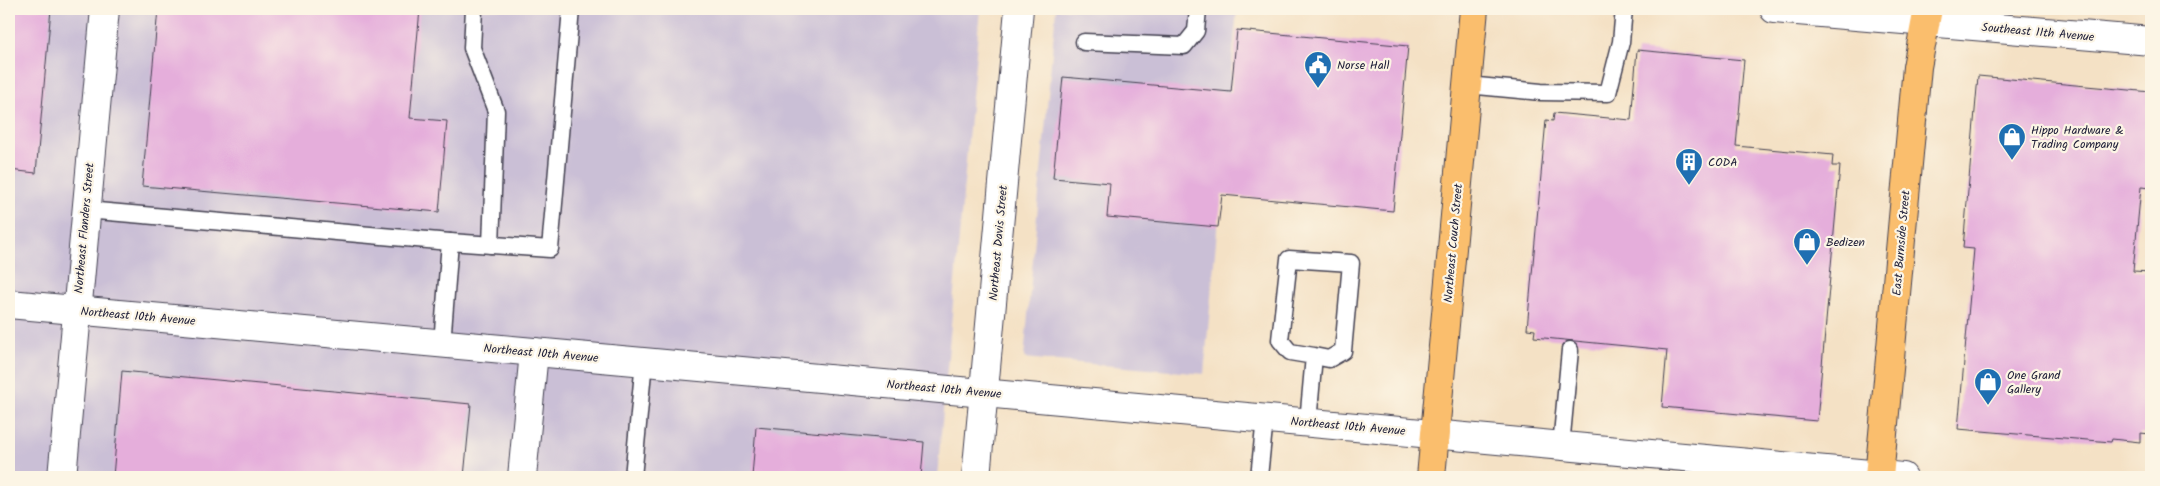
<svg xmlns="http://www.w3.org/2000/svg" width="2160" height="486" font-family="Kalam,sans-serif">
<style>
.industrial{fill:#cabfd6}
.building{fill:#e5aedb}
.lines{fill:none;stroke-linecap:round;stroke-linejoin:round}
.service-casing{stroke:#423f50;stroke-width:19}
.minor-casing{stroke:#423f50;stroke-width:30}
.primary-casing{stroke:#423f50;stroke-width:30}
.service{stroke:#fff;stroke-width:16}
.minor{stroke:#fff;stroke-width:28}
.primary{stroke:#fabe6d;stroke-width:28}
.labels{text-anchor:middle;stroke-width:4.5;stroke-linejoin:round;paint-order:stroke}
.street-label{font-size:12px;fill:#22223b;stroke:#fcf5e5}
.poi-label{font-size:12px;fill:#22223b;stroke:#fcf5e5;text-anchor:start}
</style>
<rect width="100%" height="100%" fill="#fcf5e5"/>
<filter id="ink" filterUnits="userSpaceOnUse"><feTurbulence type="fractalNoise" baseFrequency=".02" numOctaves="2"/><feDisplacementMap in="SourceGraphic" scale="10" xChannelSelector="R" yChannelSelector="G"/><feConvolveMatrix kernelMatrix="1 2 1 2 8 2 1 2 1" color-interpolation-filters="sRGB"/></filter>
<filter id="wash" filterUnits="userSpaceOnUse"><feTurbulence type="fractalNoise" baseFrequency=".0096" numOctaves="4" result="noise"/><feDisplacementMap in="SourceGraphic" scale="20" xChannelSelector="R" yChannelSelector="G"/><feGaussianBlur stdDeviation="1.12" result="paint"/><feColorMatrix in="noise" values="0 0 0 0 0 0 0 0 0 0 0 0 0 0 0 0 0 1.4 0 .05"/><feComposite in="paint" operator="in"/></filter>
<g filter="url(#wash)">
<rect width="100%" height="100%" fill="#f4e1c5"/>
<g class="industrial">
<polygon points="9,9 980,9 937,477 9,477"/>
<polygon points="1056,9 1237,9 1204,374 1024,358"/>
</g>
<g id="blocks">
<g class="building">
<polygon points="9,9 51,9 36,173 9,170"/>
<polygon points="158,9 420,9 410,118 447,121 439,212 142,186"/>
<polygon points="1237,30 1408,46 1393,211 1222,195 1218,227 1107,217 1110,183 1053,178 1063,77 1231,92"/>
<polygon points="1637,50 1744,60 1736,146 1833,155 1832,166 1840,166 1817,421 1662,407 1667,350 1534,337 1535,330 1527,329 1546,120 1553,121 1554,113 1631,120"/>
<polygon points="1978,76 2151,92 2151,188 2141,187 2133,271 2151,272 2151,434 2140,433 2140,442 2112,439 2111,442 1958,429 1974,249 1963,248"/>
<polygon points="122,371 471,404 464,477 113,477"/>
<polygon points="756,427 924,442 921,477 752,477"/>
</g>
</g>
</g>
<g filter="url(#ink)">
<use href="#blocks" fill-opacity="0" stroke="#423f50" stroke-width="1"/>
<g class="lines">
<defs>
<g id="service">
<polyline points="474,9 472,48 496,111 491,245"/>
<polyline points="1084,42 1184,46 1196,31 1198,9"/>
<polyline points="1467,85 1541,92 1608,93 1621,42 1624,9"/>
<polyline points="86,210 450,242"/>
<polyline points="442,344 450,242 550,249 571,9"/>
<polyline points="1308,422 1314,356 1329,359 1343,351 1351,263 1289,259 1280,340 1290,352 1314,356"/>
<polyline points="1561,446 1570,350"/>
<polyline points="633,477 644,361"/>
<polyline points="1259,477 1265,418"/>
</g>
<g id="minor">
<polyline points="1774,9 2151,41"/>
<polyline points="9,304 1903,477"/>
<polyline points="62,477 105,9"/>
<polyline points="522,477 534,352"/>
<polyline points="976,477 1019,9"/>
</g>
<g id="primary">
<polyline points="1431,477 1474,9"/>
<polyline points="1879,477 1917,67 1928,9"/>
</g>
</defs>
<use href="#service" class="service-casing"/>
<use href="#minor" class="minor-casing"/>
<use href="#primary" class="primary-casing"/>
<use href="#service" class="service"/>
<use href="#minor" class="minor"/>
<use href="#primary" class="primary"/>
</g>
</g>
<defs>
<symbol id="civic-pin" viewBox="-11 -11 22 30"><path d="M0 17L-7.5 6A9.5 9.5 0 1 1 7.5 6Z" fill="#1f6fb2" stroke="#fcf5e5"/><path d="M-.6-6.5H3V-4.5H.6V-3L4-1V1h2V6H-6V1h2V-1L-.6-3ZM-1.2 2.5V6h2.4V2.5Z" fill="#fff"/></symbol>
<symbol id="shop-pin" viewBox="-11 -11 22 30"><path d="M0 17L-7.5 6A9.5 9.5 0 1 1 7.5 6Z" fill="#1f6fb2" stroke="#fcf5e5"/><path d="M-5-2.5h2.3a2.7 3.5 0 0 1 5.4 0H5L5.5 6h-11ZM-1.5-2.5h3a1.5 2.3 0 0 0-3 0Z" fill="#fff"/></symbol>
<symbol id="building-pin" viewBox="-11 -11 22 30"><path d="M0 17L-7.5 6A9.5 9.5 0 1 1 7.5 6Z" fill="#1f6fb2" stroke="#fcf5e5"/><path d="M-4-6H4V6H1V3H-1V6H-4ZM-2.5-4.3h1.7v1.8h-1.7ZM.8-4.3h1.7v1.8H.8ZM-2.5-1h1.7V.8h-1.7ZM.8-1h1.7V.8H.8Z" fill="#fff"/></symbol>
</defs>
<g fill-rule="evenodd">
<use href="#civic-pin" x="1302" y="49" width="32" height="43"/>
<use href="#shop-pin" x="1996" y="121" width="32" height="43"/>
<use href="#building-pin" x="1673" y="146" width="32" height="43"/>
<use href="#shop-pin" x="1791" y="226" width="32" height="43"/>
<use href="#shop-pin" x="1972" y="366" width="32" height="43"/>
</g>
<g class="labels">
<g class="street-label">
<text transform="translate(2038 32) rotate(5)" y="4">Southeast 11th Avenue</text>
<text transform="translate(84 228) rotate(-85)" y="4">Northeast Flanders Street</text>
<text transform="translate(998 243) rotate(-85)" y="4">Northeast Davis Street</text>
<text transform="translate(1453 243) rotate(-85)" y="4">Northeast Couch Street</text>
<text transform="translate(1901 243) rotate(-85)" y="4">East Burnside Street</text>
<text transform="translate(138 316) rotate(5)" y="4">Northeast 10th Avenue</text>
<text transform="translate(541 353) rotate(5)" y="4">Northeast 10th Avenue</text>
<text transform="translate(944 389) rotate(5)" y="4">Northeast 10th Avenue</text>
<text transform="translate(1348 426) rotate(5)" y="4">Northeast 10th Avenue</text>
</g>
<g class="poi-label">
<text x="1337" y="69">Norse Hall</text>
<text x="2031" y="134">Hippo Hardware &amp;<tspan x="2031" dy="14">Trading Company</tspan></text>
<text x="1708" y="166">CODA</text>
<text x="1826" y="246">Bedizen</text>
<text x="2007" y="379">One Grand<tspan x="2007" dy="14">Gallery</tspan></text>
</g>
</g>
<rect width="2160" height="486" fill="none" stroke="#fcf5e5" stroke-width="30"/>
</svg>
